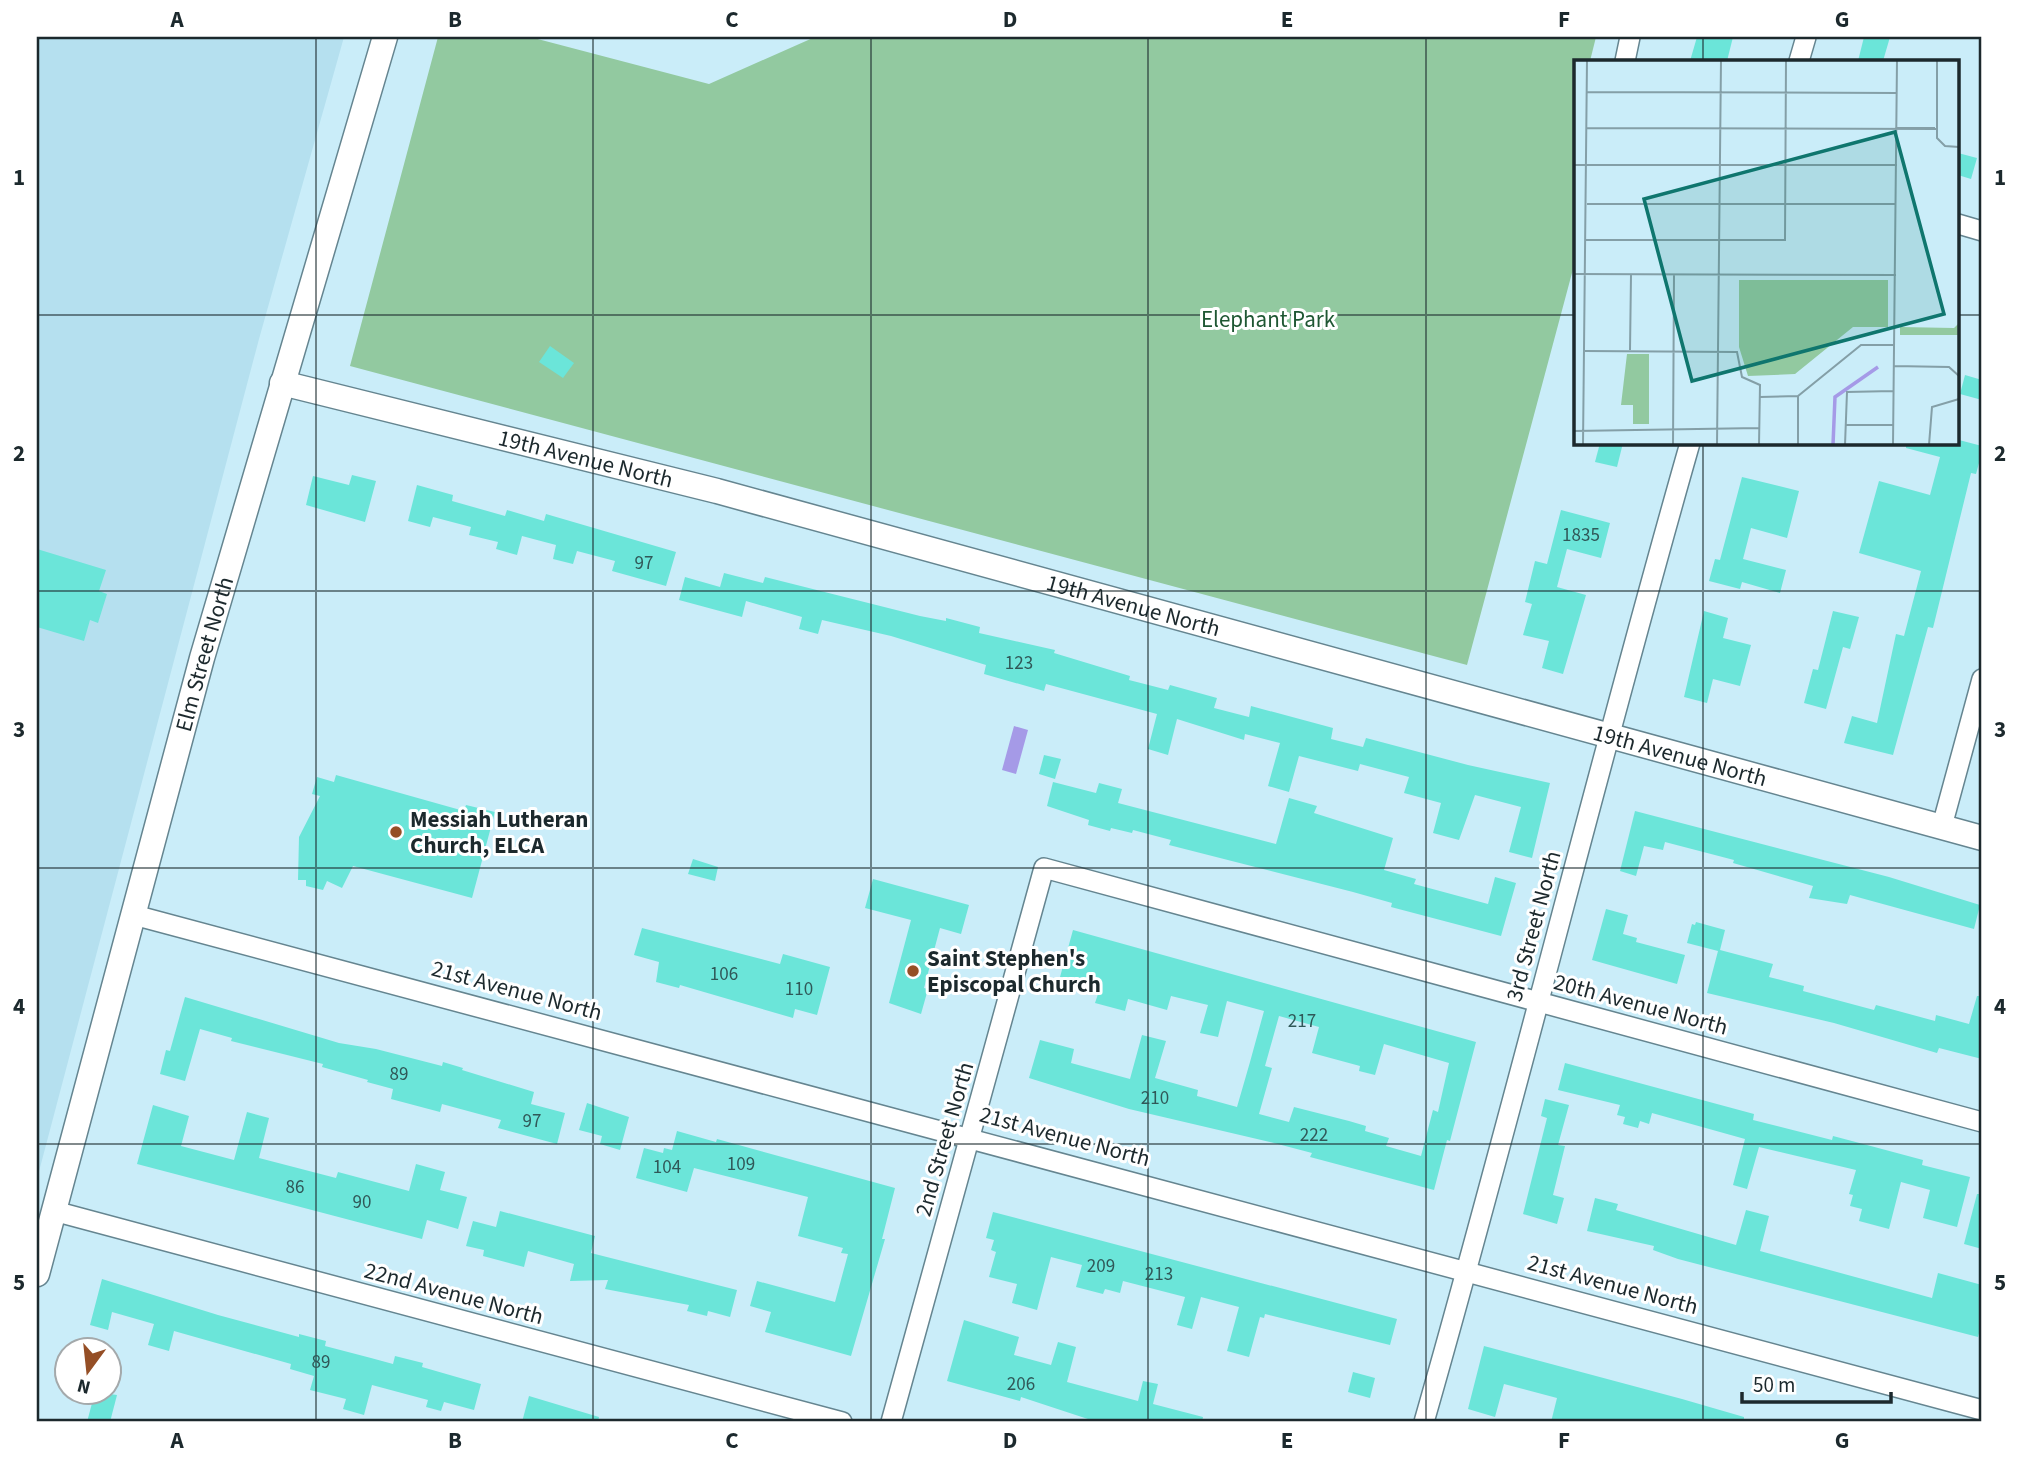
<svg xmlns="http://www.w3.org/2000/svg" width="2019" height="1459" font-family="'Source Sans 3',sans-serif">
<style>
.built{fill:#b5e0ef}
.green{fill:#92c9a0}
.water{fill:#a59ae7}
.building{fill:#6be5d9;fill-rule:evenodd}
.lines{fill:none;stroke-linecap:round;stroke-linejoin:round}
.minor-casing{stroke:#658590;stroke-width:22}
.tertiary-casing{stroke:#658590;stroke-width:27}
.minor{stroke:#fff;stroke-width:19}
.tertiary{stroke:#fff;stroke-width:24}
.grid{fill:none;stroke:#1c292d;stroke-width:2;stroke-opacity:0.55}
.poi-dot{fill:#954f26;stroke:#fff;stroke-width:2.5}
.labels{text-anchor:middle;stroke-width:6;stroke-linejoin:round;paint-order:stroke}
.number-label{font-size:19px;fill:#305858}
.park-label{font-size:23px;fill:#1f5733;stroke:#fff}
.street-label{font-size:23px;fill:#1c292d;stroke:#fff}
.poi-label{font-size:23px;font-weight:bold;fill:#1c292d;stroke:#fff;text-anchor:start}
.inset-river{fill:none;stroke:#a59ae7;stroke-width:3.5}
.inset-road{fill:none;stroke:#849fa7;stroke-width:2}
.view{fill:#0f766e;fill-opacity:0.15;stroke:#0f766e;stroke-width:3.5}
.inset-edge{fill:none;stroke:#1c292d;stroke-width:3.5}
.neatline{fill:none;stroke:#1c292d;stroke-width:2.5}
.grid-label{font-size:23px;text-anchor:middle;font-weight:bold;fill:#1c292d}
</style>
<rect width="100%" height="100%" fill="#caedf9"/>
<polygon class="built" points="37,37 344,37 259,339 37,1179"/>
<polygon class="green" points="438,37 530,37 709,84 815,37 1596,37 1590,61 1576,61 1576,258 1467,665 350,366"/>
<polygon class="water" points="1014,726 1028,730 1016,774 1002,770"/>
<g class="building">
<polygon points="1697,37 1733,37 1727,61 1690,61"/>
<polygon points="1864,37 1890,37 1883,61 1858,61"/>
<polygon points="1958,153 1977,158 1971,179 1958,175"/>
<polygon points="550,346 574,363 563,378 539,362"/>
<polygon points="1965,375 1982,380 1982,400 1960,394"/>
<polygon points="1959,440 1982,446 1982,452 1976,474 1971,473 1933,628 1928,627 1893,755 1844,743 1852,716 1877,723 1896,634 1904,636 1921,571 1859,553 1879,481 1930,495 1940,457 1906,448 1906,443 1959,443"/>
<polygon points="1600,443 1623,443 1617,467 1595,462"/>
<polygon points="352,475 376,481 365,522 306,505 313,476 349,485"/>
<polygon points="1742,477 1799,491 1787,538 1751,528 1743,559 1786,570 1780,593 1742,582 1740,589 1709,581 1715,559 1720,560"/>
<polygon points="417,485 453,495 452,501 505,516 507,510 544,521 546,514 676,552 666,586 612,571 615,561 577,551 573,564 553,559 556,545 522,536 517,555 496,549 498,542 469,535 471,527 433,517 430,527 408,521"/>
<polygon points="1561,510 1610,523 1601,558 1567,549 1557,587 1586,595 1563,674 1542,668 1549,641 1523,635 1532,604 1525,602 1535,561 1547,564"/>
<polygon points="37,549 106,570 99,591 107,594 98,623 90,620 84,641 37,627"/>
<polygon points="724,573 763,583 765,577 920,616 946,621 946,618 980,627 979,633 1055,650 1054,653 1130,676 1129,680 1168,690 1170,685 1217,698 1214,708 1249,717 1251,706 1333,728 1331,739 1363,747 1366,738 1468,765 1550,783 1532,858 1509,852 1521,807 1475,795 1459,840 1433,833 1441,803 1404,793 1409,777 1360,764 1358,771 1299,756 1289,792 1268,786 1280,743 1245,734 1244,740 1177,719 1168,755 1148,749 1157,714 1046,684 1044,691 984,674 986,665 891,636 822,620 818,634 799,629 802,617 746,601 742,617 679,600 685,577 720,587"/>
<polygon points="1704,611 1728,618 1723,638 1751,645 1740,686 1713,679 1707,703 1684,697"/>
<polygon points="1833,611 1859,617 1850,649 1843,647 1826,709 1804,703 1813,669 1818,670"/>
<polygon points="1044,755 1061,759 1055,779 1039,774"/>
<polygon points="336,775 464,811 466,805 495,812 472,898 353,866 342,888 327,881 323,890 306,886 306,880 298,880 299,837 320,796 312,794 317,777 334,782"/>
<polygon points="1053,782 1096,793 1099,783 1122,789 1118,803 1276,844 1289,798 1317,806 1314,813 1393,838 1384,870 1416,879 1414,884 1488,904 1495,877 1516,883 1501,936 1391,907 1392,903 1353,892 1169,845 1171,840 1133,830 1132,833 1111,828 1110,831 1088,825 1089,820 1047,806"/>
<polygon points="1635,811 1889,877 1980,905 1974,929 1850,895 1847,904 1809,898 1813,886 1733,863 1734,860 1665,842 1663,850 1644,846 1636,876 1620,871"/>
<polygon points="693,859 718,867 715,881 688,874"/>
<polygon points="873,879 969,905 961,934 940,928 924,988 928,989 921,1014 889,1003 911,920 865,908"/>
<polygon points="1606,909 1628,915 1623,934 1637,938 1636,942 1685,955 1677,984 1592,960"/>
<polygon points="1696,922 1725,930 1720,950 1773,964 1769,977 1804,986 1803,991 1874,1010 1876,1005 1935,1021 1936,1015 1969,1024 1977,996 1982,996 1982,1059 1939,1048 1937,1053 1834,1023 1707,993 1718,951 1687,943 1692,924 1695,925"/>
<polygon points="642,928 780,964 783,954 830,967 817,1015 795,1009 793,1018 680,985 679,988 656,982 659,962 634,955"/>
<path d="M1073 930 1476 1042 1450 1141 1447 1140 1434 1190 1310 1157 1312 1153 1274 1143 1129 1109 1029 1078 1040 1040 1074 1049 1071 1063 1130 1079 1142 1035 1166 1041 1155 1078 1198 1090 1197 1096 1237 1107 1250 1062 1264 1011 1227 1001 1218 1037 1200 1033 1208 1005 1171 996 1167 1010 1128 999 1125 1011 1095 1003 1100 988 1060 977ZM1279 1016 1319 1027 1312 1053 1360 1066 1359 1071 1375 1075 1384 1044 1449 1063 1438 1112 1433 1110 1421 1156 1386 1146 1389 1138 1365 1131 1366 1126 1349 1121 1294 1107 1289 1122 1259 1114 1272 1068 1265 1066Z"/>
<polygon points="185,997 339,1043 376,1049 442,1066 443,1062 463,1068 462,1070 534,1092 531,1104 565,1113 557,1144 498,1128 501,1120 442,1104 440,1112 391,1099 393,1089 367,1082 368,1080 322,1067 323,1064 231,1041 232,1038 200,1029 185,1081 160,1074 166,1050 170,1051"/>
<polygon points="1565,1063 1754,1114 1753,1120 1832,1140 1833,1136 1867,1145 1923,1160 1922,1165 1970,1177 1957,1227 1923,1218 1930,1190 1901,1182 1889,1229 1859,1221 1862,1209 1850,1206 1853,1195 1849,1194 1856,1170 1759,1147 1747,1189 1733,1185 1745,1139 1652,1113 1649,1124 1640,1121 1638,1128 1623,1124 1625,1117 1617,1115 1620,1105 1558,1090"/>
<polygon points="1545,1099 1569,1105 1558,1145 1565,1146 1553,1195 1564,1198 1557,1224 1523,1214 1547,1118 1541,1116"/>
<polygon points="587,1103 629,1117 620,1150 600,1144 602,1136 579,1130"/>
<polygon points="153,1105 189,1116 181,1146 234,1160 247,1112 269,1118 259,1158 336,1178 338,1172 409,1191 416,1164 445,1172 440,1190 467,1197 458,1229 427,1220 422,1239 137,1164"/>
<polygon points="677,1131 716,1142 717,1139 895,1188 882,1239 885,1239 851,1356 765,1332 771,1312 750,1306 757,1281 835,1302 848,1254 841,1253 843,1248 798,1236 808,1197 694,1168 687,1192 636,1178 644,1148 663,1153 664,1148 672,1150"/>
<polygon points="1977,1194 1982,1194 1982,1249 1964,1244"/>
<polygon points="1595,1198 1618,1204 1616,1210 1736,1245 1746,1210 1769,1216 1760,1251 1932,1298 1938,1273 1982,1285 1982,1322 1978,1337 1678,1259 1653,1250 1654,1246 1587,1231"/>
<polygon points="500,1211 595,1236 591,1253 737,1290 730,1317 708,1311 707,1316 687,1311 689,1305 605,1289 608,1280 570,1281 574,1264 528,1251 524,1267 483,1256 484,1250 466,1246 473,1221 496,1227"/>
<polygon points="993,1212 1397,1319 1390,1345 1265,1314 1264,1318 1260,1317 1249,1357 1227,1351 1239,1307 1201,1297 1192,1329 1177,1325 1185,1297 1123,1281 1120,1293 1105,1289 1103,1294 1076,1287 1082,1265 1051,1257 1037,1310 1012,1303 1017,1284 989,1277 996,1252 991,1250 994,1240 986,1238"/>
<polygon points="102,1279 218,1315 299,1337 299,1334 326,1341 325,1346 371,1358 393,1364 395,1356 423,1363 422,1367 481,1384 474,1410 444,1402 441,1411 426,1407 428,1400 372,1385 364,1415 343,1409 346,1399 310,1390 314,1376 290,1369 291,1364 174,1331 169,1351 148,1345 154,1324 112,1312 108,1330 90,1325"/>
<polygon points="964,1320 1019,1337 1014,1355 1051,1365 1058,1342 1076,1347 1067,1382 1138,1401 1143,1381 1158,1384 1153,1404 1203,1417 1202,1422 1097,1422 1021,1397 1020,1401 947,1381"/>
<polygon points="1484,1346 1682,1399 1744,1417 1744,1422 1551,1422 1557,1398 1504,1384 1495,1417 1468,1409"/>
<polygon points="1353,1372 1375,1378 1370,1398 1348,1392"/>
<polygon points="95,1392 117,1395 110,1422 87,1422"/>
<polygon points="529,1396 599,1417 598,1422 522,1422"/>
</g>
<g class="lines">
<defs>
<g id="minor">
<polyline points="1625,61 1630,37"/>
<polyline points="1799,61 1806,37"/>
<polyline points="1958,224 1982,231"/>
<polyline points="1942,826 1982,679"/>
<polyline points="134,915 1982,1410"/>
<polyline points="54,1211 842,1422"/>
<polyline points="891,1422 1044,868 1982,1122"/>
<path d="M1424 1422C1517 1097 1597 768 1690 443"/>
</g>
<g id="tertiary">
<path id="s1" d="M282 383 717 491 1982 838"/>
<path id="s2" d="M37 1274 202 658 385 37"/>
</g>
</defs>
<use href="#minor" class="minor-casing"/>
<use href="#tertiary" class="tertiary-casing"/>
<use href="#minor" class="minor"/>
<use href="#tertiary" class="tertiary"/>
</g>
<path class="grid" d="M316 37V1422M593 37V1422M871 37V1422M1148 37V1422M1426 37V1422M1703 37V61M37 315H1576M1958 315H1982M1703 443V1422M37 591H1982M37 868H1982M37 1144H1982"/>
<g class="poi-dot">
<circle cx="396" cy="832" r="7"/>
<circle cx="913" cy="971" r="7"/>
</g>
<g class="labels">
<g class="number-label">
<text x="1581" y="541">1835</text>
<text x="644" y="569">97</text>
<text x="1019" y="669">123</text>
<text x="724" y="980">106</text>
<text x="799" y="995">110</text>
<text x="1302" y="1027">217</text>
<text x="399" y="1080">89</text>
<text x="1155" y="1104">210</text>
<text x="532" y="1127">97</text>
<text x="1314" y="1141">222</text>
<text x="741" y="1170">109</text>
<text x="667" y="1173">104</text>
<text x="295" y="1193">86</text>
<text x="362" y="1208">90</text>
<text x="1101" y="1272">209</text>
<text x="1159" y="1280">213</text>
<text x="321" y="1368">89</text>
<text x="1021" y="1390">206</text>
</g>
<g class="park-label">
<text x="1268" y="327">Elephant Park</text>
</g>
<g class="street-label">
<text dy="8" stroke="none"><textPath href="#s1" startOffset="313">19th Avenue North</textPath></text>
<text dy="8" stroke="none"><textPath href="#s1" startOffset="880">19th Avenue North</textPath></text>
<text dy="8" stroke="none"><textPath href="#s2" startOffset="642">Elm Street North</textPath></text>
<text dy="8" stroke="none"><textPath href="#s1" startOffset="1447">19th Avenue North</textPath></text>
<text transform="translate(1533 926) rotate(-75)" y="8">3rd Street North</text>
<text transform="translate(517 990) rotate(15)" y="8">21st Avenue North</text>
<text transform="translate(1641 1004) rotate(15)" y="8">20th Avenue North</text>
<text transform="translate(1065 1136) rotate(15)" y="8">21st Avenue North</text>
<text transform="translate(944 1139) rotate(-74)" y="8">2nd Street North</text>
<text transform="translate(1613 1284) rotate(15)" y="8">21st Avenue North</text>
<text transform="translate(454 1293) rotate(15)" y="8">22nd Avenue North</text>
</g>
<g class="poi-label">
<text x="410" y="827">Messiah Lutheran<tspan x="410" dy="26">Church, ELCA</tspan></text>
<text x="927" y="966">Saint Stephen's<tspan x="927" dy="26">Episcopal Church</tspan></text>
</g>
</g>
<g transform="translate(1574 60)">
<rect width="385" height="385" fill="#caedf9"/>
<path d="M165 220H314V267H279L221 314 174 316 165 287ZM385 263V275H326V267L380 268ZM53 294H75V364H59V345H47Z" fill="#92c9a0"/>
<path class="inset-river" d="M259 385 261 337 304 307"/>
<path class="inset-road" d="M363 0V78L371 86 385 87M13 32 323 33M13 68 362 69M323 68H361M0 105H323M13 144H322M12 180H211L212 0M0 214 322 215M56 290 57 215M11 291 163 292 168 317 186 325 185 385M320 306 375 307 385 316M186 337 224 336 287 285H320M272 365H319M0 371 185 368M9 385 13 0M99 385 100 215M143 385 147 0M224 385V336M271 385 273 332 319 331M319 385 323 0M355 385 358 347 385 339"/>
<path class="view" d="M321 72 370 254 118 321 70 139Z"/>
<rect width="385" height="385" class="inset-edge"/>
</g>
<rect width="2019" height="1459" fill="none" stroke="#ffffff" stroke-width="77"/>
<g transform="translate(88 1371) rotate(195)"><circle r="33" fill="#ffffff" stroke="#a4a9ab" stroke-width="2"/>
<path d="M0-5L12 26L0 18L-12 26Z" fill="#954f26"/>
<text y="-10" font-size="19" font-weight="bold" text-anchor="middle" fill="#1c292d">N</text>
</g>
<path d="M1742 1392v10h149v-10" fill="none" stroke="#1c292d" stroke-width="3.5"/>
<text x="1753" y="1392" font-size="21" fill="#1c292d" stroke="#ffffff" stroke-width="5" paint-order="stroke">50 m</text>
<rect x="38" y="38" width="1942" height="1382" class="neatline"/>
<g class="grid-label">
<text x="177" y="27">A</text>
<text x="455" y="27">B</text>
<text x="732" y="27">C</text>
<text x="1010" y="27">D</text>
<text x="1287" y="27">E</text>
<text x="1564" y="27">F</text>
<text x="1842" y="27">G</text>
<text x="19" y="185">1</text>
<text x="2000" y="185">1</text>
<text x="19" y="461">2</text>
<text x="2000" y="461">2</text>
<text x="19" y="737">3</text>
<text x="2000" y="737">3</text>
<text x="19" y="1014">4</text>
<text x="2000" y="1014">4</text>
<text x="19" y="1290">5</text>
<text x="2000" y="1290">5</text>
<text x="177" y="1448">A</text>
<text x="455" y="1448">B</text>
<text x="732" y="1448">C</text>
<text x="1010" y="1448">D</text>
<text x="1287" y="1448">E</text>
<text x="1564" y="1448">F</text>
<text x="1842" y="1448">G</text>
</g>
</svg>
